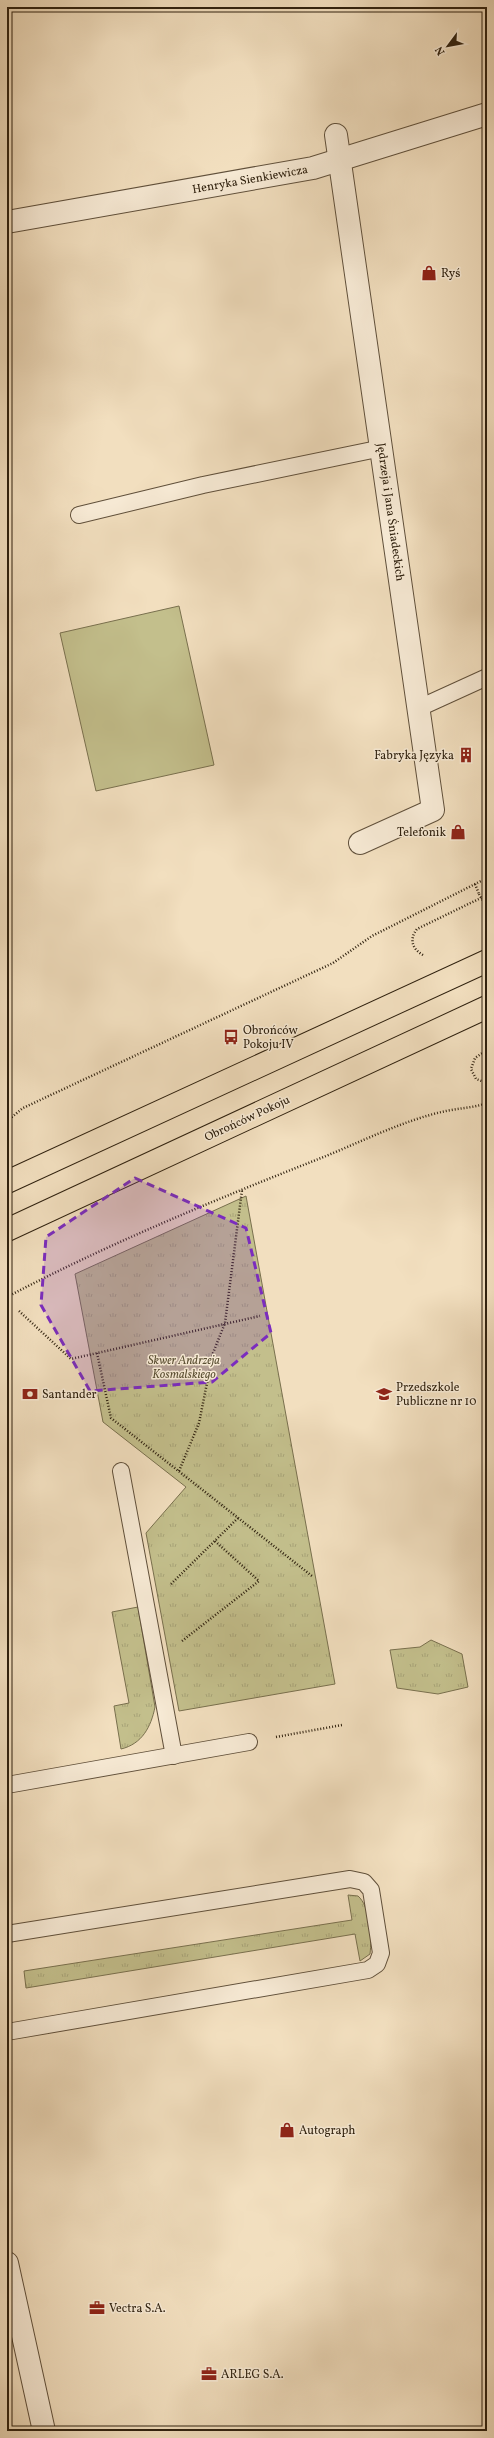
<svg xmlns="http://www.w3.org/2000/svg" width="494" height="2438" font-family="Vollkorn,serif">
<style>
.grass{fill:url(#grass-tufts);stroke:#79704e}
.pitch{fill:#c3bf8c;stroke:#79704e}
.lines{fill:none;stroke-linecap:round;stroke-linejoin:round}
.service-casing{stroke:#60503b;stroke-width:18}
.minor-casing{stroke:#60503b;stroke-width:24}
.tertiary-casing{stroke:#60503b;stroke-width:24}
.primary-casing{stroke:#2f210f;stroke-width:24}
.path{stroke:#2f210f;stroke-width:2.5;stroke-dasharray:1 2;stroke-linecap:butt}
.service{stroke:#f7ead5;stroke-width:16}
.minor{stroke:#f7ead5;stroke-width:22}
.tertiary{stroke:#f7ead5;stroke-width:22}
.primary{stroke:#f2dfbf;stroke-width:22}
.path-bridge{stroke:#2f210f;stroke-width:2.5;stroke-dasharray:1 2;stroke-linecap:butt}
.marked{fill:#7b2cbf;fill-opacity:0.2;stroke:#7b2cbf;stroke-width:3;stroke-dasharray:8 5;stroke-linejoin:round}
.labels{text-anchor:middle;stroke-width:3;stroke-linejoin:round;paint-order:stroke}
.street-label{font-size:12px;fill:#2f210f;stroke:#f7ead5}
.poi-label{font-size:12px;fill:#2f210f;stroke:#f7ead5;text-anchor:start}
.park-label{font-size:12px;font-style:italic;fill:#5b5034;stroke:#f7ead5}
</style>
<defs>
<pattern id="grass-tufts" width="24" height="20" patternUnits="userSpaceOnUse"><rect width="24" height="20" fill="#c3bf8c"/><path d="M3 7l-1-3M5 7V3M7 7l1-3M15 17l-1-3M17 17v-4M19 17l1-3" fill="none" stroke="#a8a478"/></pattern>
</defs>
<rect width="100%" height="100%" fill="#f2dfbf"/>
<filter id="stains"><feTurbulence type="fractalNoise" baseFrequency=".005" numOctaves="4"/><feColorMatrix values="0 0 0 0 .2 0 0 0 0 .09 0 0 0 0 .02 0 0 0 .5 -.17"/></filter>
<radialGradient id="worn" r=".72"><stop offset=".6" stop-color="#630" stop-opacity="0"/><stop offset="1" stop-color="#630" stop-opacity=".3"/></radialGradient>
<g class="grass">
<polygon points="246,1196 335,1684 179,1711 146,1533 186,1487 103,1422 75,1274"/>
<path d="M138 1607 155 1707C151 1727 142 1744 121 1749L114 1706 129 1703 112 1612Z"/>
<polygon points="431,1640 462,1654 468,1687 438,1694 397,1688 390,1650 420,1647"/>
<path d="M348 1895 358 1896C370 1906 372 1938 370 1954L360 1961 355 1934 26 1988 24 1971 352 1920Z"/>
</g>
<polygon class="pitch" points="179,606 214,765 96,791 60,633"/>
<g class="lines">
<defs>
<g id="service">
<polyline points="79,515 203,485 382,448"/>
<polyline points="419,708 487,677"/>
<polyline points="121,1471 174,1756"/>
<polyline points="7,1785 249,1742"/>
<polyline points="7,1934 350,1879 364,1882 371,1890 381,1953 377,1964 368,1970 7,2032"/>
</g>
<g id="minor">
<polyline points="336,135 433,810 360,843"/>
<polyline points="7,222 313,168 487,114"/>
</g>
<polyline id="tertiary" points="7,2263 44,2431"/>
<g id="primary">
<polyline points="7,1182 487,961"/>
<polyline points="7,1230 487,1007"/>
</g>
</defs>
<use href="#service" class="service-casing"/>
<use href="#minor" class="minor-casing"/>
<use href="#tertiary" class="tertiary-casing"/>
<use href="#primary" class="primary-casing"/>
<g class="path">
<polyline points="475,884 479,894"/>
<polyline points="484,903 487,908"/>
<path d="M423 955C412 949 409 939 417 929L487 895"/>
<polyline points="487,1050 475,1058 471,1069 476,1079 487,1083"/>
<polyline points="7,1121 23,1108 333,963 372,936 487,878"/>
<path d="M7 1297C106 1245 212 1201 316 1160 357 1144 403 1120 446 1111 460 1108 473 1108 487 1103"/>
<polyline points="19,1311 71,1359 260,1316"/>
<polyline points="97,1353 111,1418 312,1576"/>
<polyline points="179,1471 199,1423 213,1353 225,1323 242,1190"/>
<polyline points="171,1584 238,1518"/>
<polyline points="182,1641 259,1581 215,1541"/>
<polyline points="276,1737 342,1725"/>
</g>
<use href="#service" class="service"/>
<use href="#minor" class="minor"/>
<use href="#tertiary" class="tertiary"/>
<use href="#primary" class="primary"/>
<polyline class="path-bridge" points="479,894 484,903"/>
</g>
<path class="marked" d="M135 1178 246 1228 271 1333 212 1382 90 1391 41 1305 46 1237Z"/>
<defs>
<symbol id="shop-bare" viewBox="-9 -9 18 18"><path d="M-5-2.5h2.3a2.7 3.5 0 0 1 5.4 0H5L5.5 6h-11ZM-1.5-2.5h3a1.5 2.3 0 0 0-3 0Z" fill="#8f2418" stroke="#f7ead5" stroke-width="2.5" paint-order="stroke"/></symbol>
<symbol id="building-bare" viewBox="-9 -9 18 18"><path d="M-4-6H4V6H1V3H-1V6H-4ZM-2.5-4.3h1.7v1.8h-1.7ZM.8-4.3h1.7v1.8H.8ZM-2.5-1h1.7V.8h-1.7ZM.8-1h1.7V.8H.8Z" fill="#8f2418" stroke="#f7ead5" stroke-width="2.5" paint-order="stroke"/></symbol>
<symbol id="bus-bare" viewBox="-9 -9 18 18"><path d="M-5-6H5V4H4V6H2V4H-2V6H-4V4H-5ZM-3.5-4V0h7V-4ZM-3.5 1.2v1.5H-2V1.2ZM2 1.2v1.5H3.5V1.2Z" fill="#8f2418" stroke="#f7ead5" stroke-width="2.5" paint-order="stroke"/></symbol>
<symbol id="bank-bare" viewBox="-9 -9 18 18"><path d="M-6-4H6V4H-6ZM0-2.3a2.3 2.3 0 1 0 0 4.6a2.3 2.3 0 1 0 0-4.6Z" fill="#8f2418" stroke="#f7ead5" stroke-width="2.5" paint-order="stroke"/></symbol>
<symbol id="school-bare" viewBox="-9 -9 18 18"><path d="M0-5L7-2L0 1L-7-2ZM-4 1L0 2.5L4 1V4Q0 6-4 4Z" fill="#8f2418" stroke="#f7ead5" stroke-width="2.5" paint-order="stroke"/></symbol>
<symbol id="office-bare" viewBox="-9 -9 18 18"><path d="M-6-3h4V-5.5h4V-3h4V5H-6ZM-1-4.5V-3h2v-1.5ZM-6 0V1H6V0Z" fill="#8f2418" stroke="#f7ead5" stroke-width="2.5" paint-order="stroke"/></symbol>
</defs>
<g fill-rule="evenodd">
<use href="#shop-bare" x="418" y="262" width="22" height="22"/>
<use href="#building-bare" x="455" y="744" width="22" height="22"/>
<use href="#shop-bare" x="447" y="821" width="22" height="22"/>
<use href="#bus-bare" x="220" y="1026" width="22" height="22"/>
<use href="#bank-bare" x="19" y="1383" width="22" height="22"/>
<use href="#school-bare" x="373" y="1383" width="22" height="22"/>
<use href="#shop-bare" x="276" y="2119" width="22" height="22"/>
<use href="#office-bare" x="86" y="2297" width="22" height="22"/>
<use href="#office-bare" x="198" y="2363" width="22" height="22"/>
</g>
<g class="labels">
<g class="street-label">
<text transform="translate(250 179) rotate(-10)" y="4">Henryka Sienkiewicza</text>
<text transform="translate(391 512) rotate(82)" y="4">Jędrzeja i Jana Śniadeckich</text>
<text transform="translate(247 1118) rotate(-25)" y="4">Obrońców Pokoju</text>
</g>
<g class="poi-label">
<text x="441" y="277">Ryś</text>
<text x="454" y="759" text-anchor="end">Fabryka Języka</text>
<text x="446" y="836" text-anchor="end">Telefonik</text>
<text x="243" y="1034">Obrońców<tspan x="243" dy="14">Pokoju IV</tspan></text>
<text x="396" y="1391">Przedszkole<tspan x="396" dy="14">Publiczne nr 10</tspan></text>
<text x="42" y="1398">Santander</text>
<text x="299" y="2134">Autograph</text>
<text x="109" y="2312">Vectra S.A.</text>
<text x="221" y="2378">ARLEG S.A.</text>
</g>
<g class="park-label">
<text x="184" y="1364">Skwer Andrzeja<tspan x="184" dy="14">Kosmalskiego</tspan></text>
</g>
</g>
<rect width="494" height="2438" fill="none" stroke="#f2dfbf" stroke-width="24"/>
<rect x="8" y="8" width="478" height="2422" fill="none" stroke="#2f210f" stroke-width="2"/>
<rect x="12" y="12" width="470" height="2414" fill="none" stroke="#2f210f"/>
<g transform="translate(448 46) rotate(238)" stroke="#f7ead5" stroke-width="3" paint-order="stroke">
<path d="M0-3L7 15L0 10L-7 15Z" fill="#2f210f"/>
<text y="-6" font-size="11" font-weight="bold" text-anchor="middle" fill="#2f210f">N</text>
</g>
<rect width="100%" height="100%" filter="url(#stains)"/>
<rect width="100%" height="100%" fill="url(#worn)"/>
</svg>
